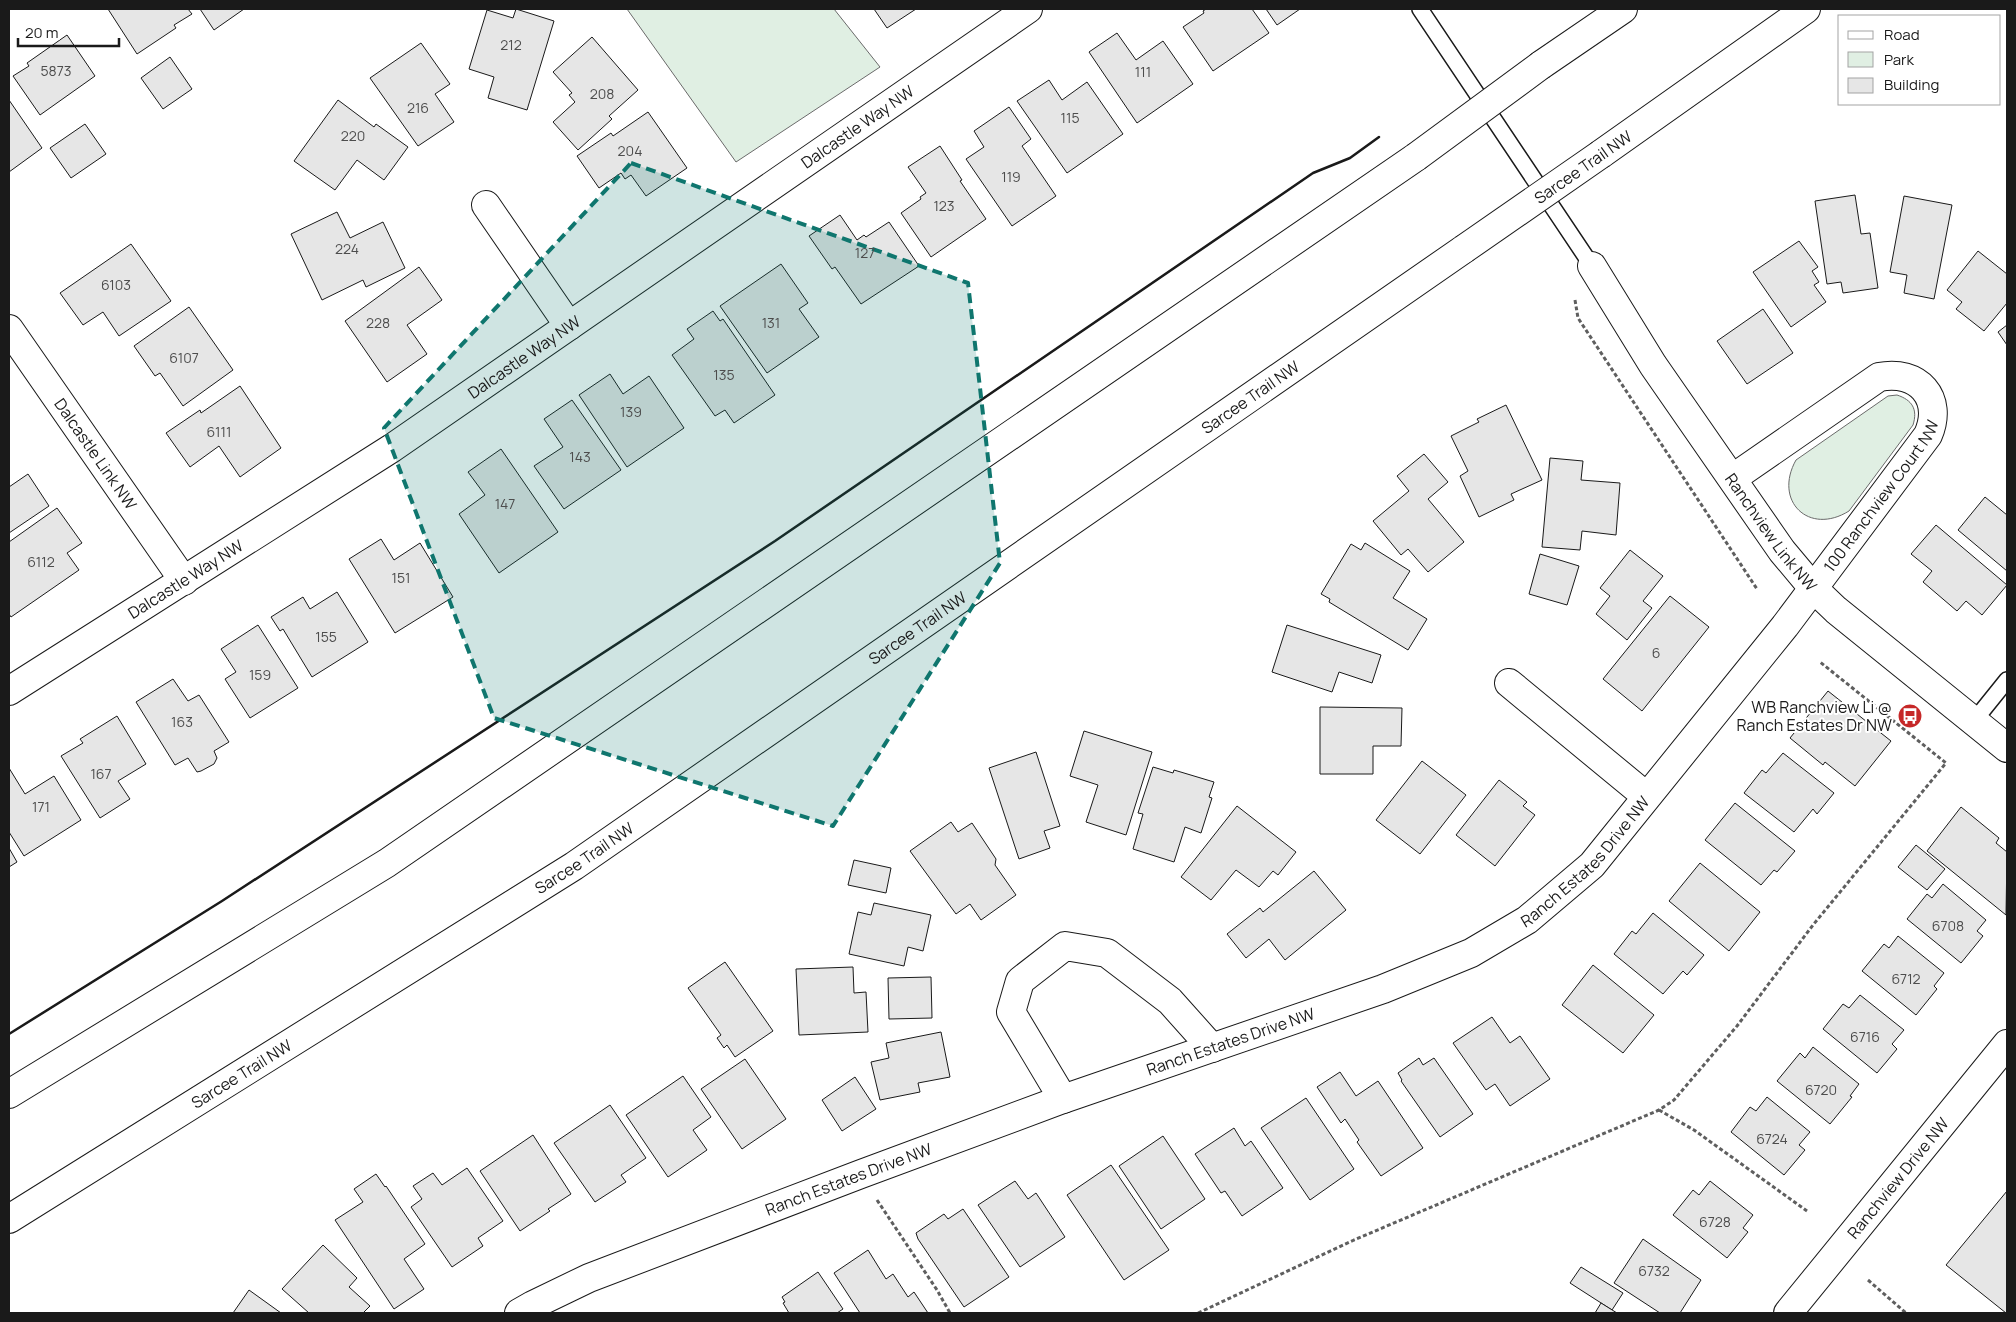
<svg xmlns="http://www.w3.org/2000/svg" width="2016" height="1322" font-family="Manrope,sans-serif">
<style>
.green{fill:#e0efe3;stroke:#6a6a6a}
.building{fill:#e6e6e6;stroke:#1a1a1a}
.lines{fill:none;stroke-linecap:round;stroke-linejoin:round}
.service-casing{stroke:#1a1a1a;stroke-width:18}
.minor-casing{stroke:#1a1a1a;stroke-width:30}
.tertiary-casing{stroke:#1a1a1a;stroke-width:30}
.secondary-casing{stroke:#1a1a1a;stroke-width:30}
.path{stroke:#5f5f5f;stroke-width:3;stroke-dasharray:4 2.5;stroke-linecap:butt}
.service{stroke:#fff;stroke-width:15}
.minor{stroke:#fff;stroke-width:28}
.tertiary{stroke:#fff;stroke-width:28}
.secondary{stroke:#fff;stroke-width:28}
.secondary-bridge-casing{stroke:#1a1a1a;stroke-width:30;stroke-linecap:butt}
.secondary-bridge{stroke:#fff;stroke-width:28}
.wall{stroke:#1a1a1a;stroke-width:2.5}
.marked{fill:#0f766e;fill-opacity:0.2;stroke:#0f766e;stroke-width:4;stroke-dasharray:10 6;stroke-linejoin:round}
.labels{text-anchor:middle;stroke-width:4;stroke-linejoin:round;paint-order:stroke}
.number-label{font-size:14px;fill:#4d4d4d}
.street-label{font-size:16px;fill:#1a1a1a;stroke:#fff}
.poi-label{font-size:16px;fill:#1a1a1a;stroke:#fff;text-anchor:end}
</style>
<rect width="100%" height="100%" fill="#fff"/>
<g class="green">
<polygon points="627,9 834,9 880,67 736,162"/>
<path d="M1897 395C1912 400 1918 409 1913 425L1849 511C1809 536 1773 501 1796 460L1888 396Z"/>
</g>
<g class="building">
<polygon points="108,9 188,9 192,14 174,25 176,28 137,54"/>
<polygon points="200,9 244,9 214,30"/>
<polygon points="516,9 554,21 527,110 488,98 494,77 469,69 487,10 513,18"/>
<polygon points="874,9 916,9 887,28"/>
<polygon points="1206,9 1252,9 1269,33 1213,71 1183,27 1204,13 1203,11"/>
<polygon points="1266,9 1300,9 1277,25"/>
<polygon points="1117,33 1136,60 1163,41 1193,84 1137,123 1089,52"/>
<polygon points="67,35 95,76 40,115 13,76 29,66 27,63"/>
<polygon points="592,37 638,90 609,116 612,119 578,150 553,122 575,102 569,95 572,93 553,72"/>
<polygon points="421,43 450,84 435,94 454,122 418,146 370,78"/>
<polygon points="170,57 192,89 163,109 141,78"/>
<polygon points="1049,80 1062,100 1087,82 1123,134 1067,173 1017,101"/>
<polygon points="9,100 42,148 9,172"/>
<polygon points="338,100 374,127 376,124 408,147 384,180 357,160 335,190 294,161"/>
<polygon points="1009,107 1031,139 1022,146 1056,196 1012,226 966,159 984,147 974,131"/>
<polygon points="648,112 687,168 646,196 631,175 625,179 621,173 599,188 577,156 611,133 613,136"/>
<polygon points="85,124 106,154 71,178 50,148"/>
<polygon points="940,146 962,180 960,181 986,219 931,257 901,213 921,199 920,197 926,193 908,167"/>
<polygon points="1855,195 1861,234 1870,233 1878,288 1843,293 1841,282 1827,284 1815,201"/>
<polygon points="1904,196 1952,205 1934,299 1904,293 1907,275 1890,272"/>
<polygon points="337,212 350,238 383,222 405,268 366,287 363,280 322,300 291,234"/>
<polygon points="840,215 857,240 864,235 866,237 889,222 919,266 861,304 835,267 832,269 809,236"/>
<polygon points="1799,241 1818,267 1812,271 1819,282 1814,285 1826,302 1791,327 1753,272"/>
<polygon points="131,244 171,301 119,336 103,312 83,325 60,293"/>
<polygon points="1978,251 2007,274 2007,303 1984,331 1956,309 1962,302 1947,290"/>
<polygon points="781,264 808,303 799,309 819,337 767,373 720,306"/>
<polygon points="419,267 442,300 407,325 427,354 387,382 345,321"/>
<polygon points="189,307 233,370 183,406 160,373 155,376 134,346"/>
<polygon points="1763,309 1793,353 1747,384 1717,341"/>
<polygon points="713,311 720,321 723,319 775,395 734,423 725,410 715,416 672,355 694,339 687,329"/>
<polygon points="2007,325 2007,345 1998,332"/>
<polygon points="610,374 623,394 649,376 684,428 627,467 579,395"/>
<polygon points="240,386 281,448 240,477 219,446 190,467 166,433 200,410 201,413"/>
<polygon points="572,400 621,470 564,509 534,466 563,447 544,419"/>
<polygon points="1506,405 1542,480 1511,494 1514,500 1479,517 1460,476 1468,471 1451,436 1479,422 1477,419"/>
<polygon points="501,449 558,532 499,573 459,514 485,495 468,472"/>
<polygon points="1424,454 1448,482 1428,499 1464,542 1428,572 1408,549 1401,555 1373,521 1409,491 1397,476"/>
<polygon points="1550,458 1583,461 1581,480 1620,483 1616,535 1582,531 1580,550 1542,547"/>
<polygon points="28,474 49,506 9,533 9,487"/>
<polygon points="1985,497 2007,515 2007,571 1958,530"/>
<polygon points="57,508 82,543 67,553 79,570 11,617 9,614 9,542"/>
<polygon points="1936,525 2007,585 1982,615 1966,601 1957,611 1923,582 1932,571 1911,554"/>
<polygon points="381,539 394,560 420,543 453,597 395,633 349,559"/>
<polygon points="1365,543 1410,571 1393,598 1427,619 1408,650 1329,602 1330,599 1321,594 1351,544 1361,550"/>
<polygon points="1630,550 1663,576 1643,601 1652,608 1627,640 1596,614 1610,596 1600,588"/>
<polygon points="1540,554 1579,566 1567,605 1529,594"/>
<polygon points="337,592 368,642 312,677 283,629 280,631 271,617 303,597 310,609"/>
<polygon points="1670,596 1709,627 1642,711 1603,679"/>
<polygon points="258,625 298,688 250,718 225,679 236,672 221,649"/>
<polygon points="1287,625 1381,655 1372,683 1339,672 1332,692 1272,672"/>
<polygon points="173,679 188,701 199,695 229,742 214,751 217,758 214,764 201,771 197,772 188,758 175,765 136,702"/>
<polygon points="1828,691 1891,741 1855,786 1825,762 1823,765 1790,738"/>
<polygon points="1320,707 1402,708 1401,746 1373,746 1373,774 1320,774"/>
<polygon points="117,716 146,764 118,781 130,799 100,818 61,756 83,743 80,739"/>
<polygon points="1084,731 1152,752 1126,835 1086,822 1098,785 1070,776"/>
<polygon points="1036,752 1060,826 1044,831 1050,848 1019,859 989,768"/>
<polygon points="1783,753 1834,793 1817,814 1813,809 1794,832 1744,793 1762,770 1766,773"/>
<polygon points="1422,761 1466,795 1420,854 1376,820"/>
<polygon points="1153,767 1173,773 1174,770 1214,782 1209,797 1212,798 1201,833 1185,827 1174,862 1133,849 1143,814 1138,813"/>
<polygon points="9,768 25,794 54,776 81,820 24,856 9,832"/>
<polygon points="1499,780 1527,802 1523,806 1535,815 1495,866 1456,835"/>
<polygon points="1735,803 1795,851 1777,872 1774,870 1761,885 1705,840"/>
<polygon points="1237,806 1296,852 1278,875 1273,871 1259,887 1236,870 1211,900 1181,877"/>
<polygon points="1961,807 1999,838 1996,843 2007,852 2006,915 1927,851"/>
<polygon points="951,822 958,832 972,823 996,859 995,865 1016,895 981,920 970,904 956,914 910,851"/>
<polygon points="1916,845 1945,869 1927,890 1898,867"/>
<polygon points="9,848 17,862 9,867"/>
<polygon points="854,860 891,868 886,893 848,885"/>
<polygon points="1700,863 1760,912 1729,951 1669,901"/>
<polygon points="1314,871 1346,910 1285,960 1269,939 1246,958 1227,934 1260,908 1263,912"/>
<polygon points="1943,884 1986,920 1977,931 1983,936 1961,963 1907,919 1927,894 1932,898"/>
<polygon points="874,903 931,915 923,951 908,947 904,966 849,954 858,912 871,915"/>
<polygon points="1653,913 1704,955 1687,975 1683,971 1663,994 1614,954 1632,931 1636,934"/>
<polygon points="1898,936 1944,973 1934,986 1937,989 1916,1015 1862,971 1884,944 1889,948"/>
<polygon points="725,962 773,1031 735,1057 727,1045 724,1048 717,1038 721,1035 688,988"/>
<polygon points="1593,965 1654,1015 1623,1053 1562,1005"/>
<polygon points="853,967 854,993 866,992 868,1032 799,1035 796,969"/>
<polygon points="931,977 932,1018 889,1019 888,978"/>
<polygon points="1860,995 1904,1030 1892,1044 1897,1049 1877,1073 1823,1029 1843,1004 1849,1008"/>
<polygon points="1492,1017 1510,1043 1520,1036 1550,1079 1510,1106 1495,1084 1486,1090 1453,1043"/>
<polygon points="941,1032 950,1077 918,1083 920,1092 880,1100 871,1062 889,1058 886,1043"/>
<polygon points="1813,1047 1859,1084 1850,1096 1852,1097 1830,1124 1777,1081 1800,1053 1805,1058"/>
<polygon points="1419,1058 1423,1065 1434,1058 1473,1114 1440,1137 1401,1081 1402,1080 1398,1073"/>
<polygon points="745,1059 786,1119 742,1149 701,1089"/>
<polygon points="1340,1072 1356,1096 1378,1081 1423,1148 1381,1176 1357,1142 1359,1140 1345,1119 1341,1123 1317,1087"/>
<polygon points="683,1076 711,1117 693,1130 707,1150 668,1177 626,1115"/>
<polygon points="855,1077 876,1109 842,1131 822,1100"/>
<polygon points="1767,1097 1810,1132 1799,1145 1805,1150 1784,1175 1731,1132 1750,1107 1756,1111"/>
<polygon points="1306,1098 1354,1169 1310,1200 1261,1128"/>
<polygon points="610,1105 646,1158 621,1175 626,1182 595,1202 554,1143"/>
<polygon points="1234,1128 1245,1146 1251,1141 1283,1188 1242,1216 1225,1191 1221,1193 1195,1154"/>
<polygon points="533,1135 571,1194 548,1209 550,1211 520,1231 480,1171"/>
<polygon points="1163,1136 1205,1199 1161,1229 1119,1166"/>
<polygon points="1111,1165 1169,1250 1124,1280 1067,1195"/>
<polygon points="467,1168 503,1221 478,1238 483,1246 452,1267 411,1207 422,1199 413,1186 433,1173 442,1185"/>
<polygon points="376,1174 385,1187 386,1186 425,1244 404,1259 424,1289 394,1309 335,1220 363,1202 354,1189"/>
<polygon points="1015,1181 1028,1199 1036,1193 1065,1237 1020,1267 978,1205"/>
<polygon points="1710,1181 1753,1215 1743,1228 1748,1232 1727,1258 1673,1215 1693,1190 1699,1195"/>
<polygon points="2007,1191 2007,1313 2006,1313 1946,1265"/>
<polygon points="963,1209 1009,1277 964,1307 918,1239 916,1233 944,1214 948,1219"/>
<polygon points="1643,1239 1701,1280 1680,1313 1660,1313 1614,1283"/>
<polygon points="323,1245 357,1278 349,1287 370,1306 363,1313 309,1313 282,1289"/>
<polygon points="868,1250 886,1279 893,1274 908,1297 914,1292 928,1313 860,1313 834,1273"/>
<polygon points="1581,1267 1623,1293 1612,1310 1570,1283"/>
<polygon points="818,1272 843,1309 837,1313 789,1313 783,1303 785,1302 782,1297"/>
<polygon points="249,1290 281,1313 233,1313"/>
<polygon points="1601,1303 1617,1313 1595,1313"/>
</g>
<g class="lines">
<defs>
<g id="service">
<polyline points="1420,9 1592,266"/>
<polyline points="1974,721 2007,680"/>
</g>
<g id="minor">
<polyline points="486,205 569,326"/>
<path id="s1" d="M1592 266 1653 365 1782 551 1813 588 1836 610 2007 748"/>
<path id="s2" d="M9 329 184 581"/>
<polyline points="1509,683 1646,796"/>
<path id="s3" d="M9 691 392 448 1028 9"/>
<polyline points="1063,1099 1011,1012 1020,981 1065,946 1107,953 1170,1001 1212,1048"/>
<path id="s4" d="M519 1313 533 1305 589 1278 861 1174 1063 1099 1383 989 1471 953 1527 920 1592 865 1785 626 1928 435C1944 398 1918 369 1879 377L1733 478"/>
</g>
<g id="tertiary">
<path id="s5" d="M1788 1313 2007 1044"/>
</g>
<g id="secondary">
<polyline points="1541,65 1623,9"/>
<polyline points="1601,154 1806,9"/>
<polyline points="9,1094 387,863 1416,157"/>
<path id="s6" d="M9 1219 574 866 1464 249"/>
</g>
</defs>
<use href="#service" class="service-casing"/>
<use href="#minor" class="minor-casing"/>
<use href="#tertiary" class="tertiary-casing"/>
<use href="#secondary" class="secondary-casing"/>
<g class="path">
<polyline points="1575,300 1578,318 1757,589"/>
<polyline points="1659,1110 1694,1130 1807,1211"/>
<polyline points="877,1200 937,1290 950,1313"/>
<polyline points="1868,1280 1906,1313"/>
<polyline points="1198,1313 1354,1240 1659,1110 1674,1100 1737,1026 1813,925 1946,763 1820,662"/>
</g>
<use href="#service" class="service"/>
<use href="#minor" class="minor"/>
<use href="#tertiary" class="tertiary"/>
<use href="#secondary" class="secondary"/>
<defs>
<g id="secondary-bridge">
<polyline points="1416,157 1541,65"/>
<polyline points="1464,249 1601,154"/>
</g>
</defs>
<use href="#secondary-bridge" class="secondary-bridge-casing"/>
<use href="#secondary-bridge" class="secondary-bridge"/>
<polyline class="wall" points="9,1034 222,901 775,541 1313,173 1350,158 1379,137"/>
</g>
<path class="marked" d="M631 163 968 283 1000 563 833 826 494 718 384 428Z"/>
<defs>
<symbol id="bus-disc" viewBox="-11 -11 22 22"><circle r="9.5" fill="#c62828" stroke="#fff"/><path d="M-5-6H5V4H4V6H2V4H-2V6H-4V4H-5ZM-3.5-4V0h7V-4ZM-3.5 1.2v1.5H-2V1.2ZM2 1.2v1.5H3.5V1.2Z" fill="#fff"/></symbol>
</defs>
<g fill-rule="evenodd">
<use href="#bus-disc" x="1896" y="702" width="28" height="28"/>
</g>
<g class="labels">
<g class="number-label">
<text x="511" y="50">212</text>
<text x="56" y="76">5873</text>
<text x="1143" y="77">111</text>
<text x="602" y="99">208</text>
<text x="418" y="113">216</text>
<text x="1070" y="123">115</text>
<text x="353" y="141">220</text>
<text x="630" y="156">204</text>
<text x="1011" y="182">119</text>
<text x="944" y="211">123</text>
<text x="347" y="254">224</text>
<text x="865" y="258">127</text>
<text x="116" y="290">6103</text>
<text x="378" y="328">228</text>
<text x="771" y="328">131</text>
<text x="184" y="363">6107</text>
<text x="724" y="380">135</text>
<text x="631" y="417">139</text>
<text x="219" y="437">6111</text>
<text x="580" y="462">143</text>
<text x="505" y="509">147</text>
<text x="41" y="567">6112</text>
<text x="401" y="583">151</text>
<text x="326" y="642">155</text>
<text x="1656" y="658">6</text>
<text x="260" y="680">159</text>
<text x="182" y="727">163</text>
<text x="101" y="779">167</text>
<text x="41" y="812">171</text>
<text x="1948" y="931">6708</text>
<text x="1906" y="984">6712</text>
<text x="1865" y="1042">6716</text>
<text x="1821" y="1095">6720</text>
<text x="1772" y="1144">6724</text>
<text x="1715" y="1227">6728</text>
<text x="1654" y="1276">6732</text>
</g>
<g class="street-label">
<text dy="6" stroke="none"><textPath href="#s3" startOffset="1019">Dalcastle Way NW</textPath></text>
<text transform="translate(1583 167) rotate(-35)" y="6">Sarcee Trail NW</text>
<text dy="6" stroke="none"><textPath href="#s3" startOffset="614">Dalcastle Way NW</textPath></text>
<text dy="6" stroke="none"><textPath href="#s6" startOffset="1489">Sarcee Trail NW</textPath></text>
<text dy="6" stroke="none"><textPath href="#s2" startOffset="152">Dalcastle Link NW</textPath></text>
<text dy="6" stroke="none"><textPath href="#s4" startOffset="1638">100 Ranchview Court NW</textPath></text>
<text dy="6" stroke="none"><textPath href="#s1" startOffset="321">Ranchview Link NW</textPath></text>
<text dy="6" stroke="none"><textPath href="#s3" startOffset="209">Dalcastle Way NW</textPath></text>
<text dy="6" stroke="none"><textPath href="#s6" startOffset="1084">Sarcee Trail NW</textPath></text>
<text dy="6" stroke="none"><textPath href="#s6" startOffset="679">Sarcee Trail NW</textPath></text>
<text dy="6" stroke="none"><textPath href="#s4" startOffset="1166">Ranch Estates Drive NW</textPath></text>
<text dy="6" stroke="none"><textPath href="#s4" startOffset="762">Ranch Estates Drive NW</textPath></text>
<text dy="6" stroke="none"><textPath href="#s6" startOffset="274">Sarcee Trail NW</textPath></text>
<text dy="6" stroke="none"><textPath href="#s4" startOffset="356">Ranch Estates Drive NW</textPath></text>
<text dy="6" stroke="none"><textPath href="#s5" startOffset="174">Ranchview Drive NW</textPath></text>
</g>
<g class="poi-label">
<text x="1892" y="713">WB Ranchview Li @<tspan x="1892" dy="18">Ranch Estates Dr NW</tspan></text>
</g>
</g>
<rect width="2016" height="1322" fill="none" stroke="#1a1a1a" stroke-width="20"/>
<rect x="1838" y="15" width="162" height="90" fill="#ffffff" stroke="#a3a3a3"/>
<rect x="1848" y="31" width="25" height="8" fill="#ffffff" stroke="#a3a3a3"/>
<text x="1884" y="40" font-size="15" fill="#1a1a1a">Road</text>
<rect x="1848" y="52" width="25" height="15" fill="#e0efe3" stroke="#a3a3a3"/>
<text x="1884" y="65" font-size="15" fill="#1a1a1a">Park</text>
<rect x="1848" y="78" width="25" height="15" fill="#e6e6e6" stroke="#a3a3a3"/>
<text x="1884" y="90" font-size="15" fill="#1a1a1a">Building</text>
<path d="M18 38v8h101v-8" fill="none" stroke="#1a1a1a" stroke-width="2.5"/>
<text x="25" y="38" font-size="15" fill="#1a1a1a" stroke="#ffffff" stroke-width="4" paint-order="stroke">20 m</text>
</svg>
